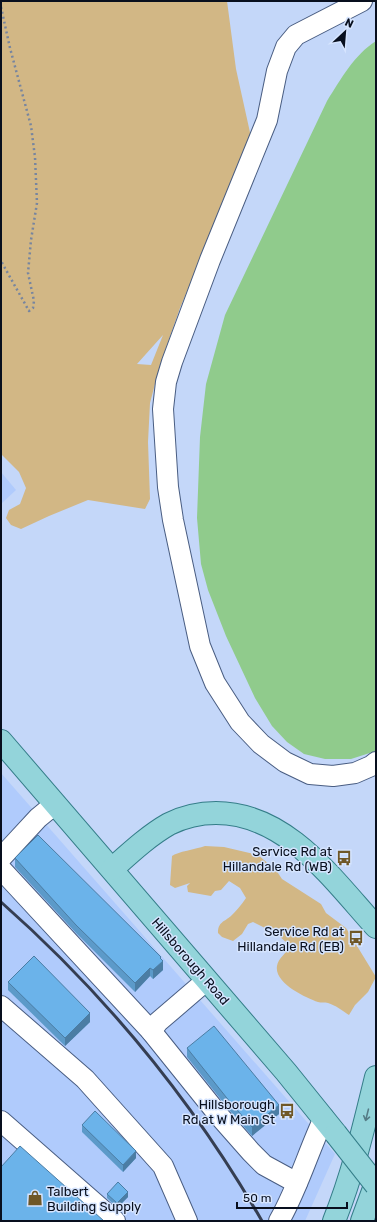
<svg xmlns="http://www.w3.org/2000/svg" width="377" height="1222" font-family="Rubik,sans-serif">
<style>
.built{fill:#b0cbfc}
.green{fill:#d2b785;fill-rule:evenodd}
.water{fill:#90cb8c}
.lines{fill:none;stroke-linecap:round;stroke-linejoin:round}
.minor-casing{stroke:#495d82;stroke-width:22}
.major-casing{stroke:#347d88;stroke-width:24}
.path{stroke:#77859f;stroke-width:2.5;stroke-dasharray:2 3;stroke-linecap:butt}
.minor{stroke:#fff;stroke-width:20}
.major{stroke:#93d4da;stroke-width:22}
.rail{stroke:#353e52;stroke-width:3}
.major-bridge-casing{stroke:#347d88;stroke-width:24;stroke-linecap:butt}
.major-bridge{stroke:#93d4da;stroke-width:22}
.wall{fill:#5c9ac9}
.shaded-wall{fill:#4b7da4}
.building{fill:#6bb3ea;stroke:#4b7da4}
.oneway{stroke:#547b85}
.labels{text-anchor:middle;stroke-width:3;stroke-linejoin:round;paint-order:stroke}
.poi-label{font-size:13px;fill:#080f1e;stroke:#d5e4fe;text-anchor:end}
.street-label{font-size:13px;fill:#080f1e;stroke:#d5e4fe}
</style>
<rect width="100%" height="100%" fill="#c4d7f9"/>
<g class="built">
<polygon points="1,472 16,490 1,504"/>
<polygon points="1,773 335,1154 305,1221 1,1221"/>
</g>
<g class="green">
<path d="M1 1H227L236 69 251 137 180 308 160 365 150 403 148 442 150 499 145 509 88 500 49 516 21 529 11 525 6 518 9 510 20 504 26 488 19 472 1 454ZM163 335 151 365 137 364Z"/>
<path d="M205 846 224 847 258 855 276 870 282 879 321 904 326 913 346 928 376 977 368 992 355 1005 349 1015C343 1011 335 1005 328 1003 325 1002 321 1003 318 1002 306 998 274 983 277 966 278 958 287 953 290 946L277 934 253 922 248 924 242 934 233 941 222 937 218 933C218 922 224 922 231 916 236 911 242 904 246 898L240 888 229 881 221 890 215 891 211 896 188 892 187 886 190 883 175 888 170 885 172 856C177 852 196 849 205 846Z"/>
</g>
<path class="water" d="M376 41V751L351 759H325L304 754 287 742 272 726 255 698 226 636 208 590 201 564 197 518 200 437 206 384 225 315 327 101C341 79 354 55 376 41Z"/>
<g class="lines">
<defs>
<g id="minor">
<polyline points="362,1 296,35 286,47 277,71 267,120 210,260 172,362 166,382 163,409 168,487 173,520 200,646 215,683 240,722 261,744 285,762 310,774 333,776 355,773 371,766 376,762"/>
<polyline points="1,858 38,818 55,804"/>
<polyline points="1,869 151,1031 221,1118 251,1152 264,1165 297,1183"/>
<polyline points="1,1006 85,1079 163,1166 187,1221"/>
<polyline points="151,1031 158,1022 207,980"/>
<polyline points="1,1121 115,1221"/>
<path d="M279 1221C298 1188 308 1152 324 1118"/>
</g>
<g id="major">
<polyline points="1,741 286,1072 336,1134"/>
<path d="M112 869C130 853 148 836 169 824 183 817 201 813 216 813 287 813 333 880 376 927"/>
<path d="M334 1221C353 1174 364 1126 376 1077"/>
<polyline points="362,1221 376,1183"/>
</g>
</defs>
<use href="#minor" class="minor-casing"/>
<use href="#major" class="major-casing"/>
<polyline class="path" points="1,7 10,48 31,126 35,157 37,203 31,240 28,273 34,301 33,308 29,311 1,261"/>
<use href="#minor" class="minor"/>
<use href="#major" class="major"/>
<path class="rail" d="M1 902C105 994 193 1101 262 1221"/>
<defs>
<polyline id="major-bridge" points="336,1134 376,1185"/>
</defs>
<use href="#major-bridge" class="major-bridge-casing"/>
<use href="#major-bridge" class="major-bridge"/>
</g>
<g class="wall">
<polygon points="15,858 161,959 163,970 153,979 150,976 135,992 76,933 15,867"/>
<polygon points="8,982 90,1022 65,1046 8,990"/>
<polygon points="187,1048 279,1114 252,1136 230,1111 187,1057"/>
<polygon points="82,1125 136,1158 123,1172 82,1132"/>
<polygon points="107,1194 128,1197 117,1208 107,1198"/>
</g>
<g class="shaded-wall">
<polygon points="161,957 161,963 163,961 163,970 153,979 153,970"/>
<polygon points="150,968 150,976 135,992 135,983"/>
<polygon points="90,1013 90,1022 65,1046 65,1038"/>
<polygon points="279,1105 279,1114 252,1136 252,1127"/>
<polygon points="136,1151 136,1158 123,1172 123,1165"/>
<polygon points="128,1192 128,1197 117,1208 117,1203"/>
</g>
<g class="building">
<polygon points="38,835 161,957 160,958 163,961 153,970 150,968 135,983 76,925 15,858"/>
<polygon points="34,956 90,1013 65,1038 8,982"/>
<polygon points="214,1026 279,1105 252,1127 230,1102 187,1048"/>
<polygon points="95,1111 136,1151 123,1165 82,1125"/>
<polygon points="20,1146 104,1221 1,1221 1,1167"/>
<polygon points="118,1182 128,1192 117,1203 107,1194"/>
</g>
<defs><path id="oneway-shaft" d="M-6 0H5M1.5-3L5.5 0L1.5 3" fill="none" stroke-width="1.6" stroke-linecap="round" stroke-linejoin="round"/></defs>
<use class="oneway" href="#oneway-shaft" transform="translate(367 1115) rotate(104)"/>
<defs>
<symbol id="bus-bare" viewBox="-9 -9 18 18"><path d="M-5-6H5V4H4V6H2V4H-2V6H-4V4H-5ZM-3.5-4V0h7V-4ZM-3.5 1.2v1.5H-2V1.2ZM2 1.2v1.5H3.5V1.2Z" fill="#6f5727" stroke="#d5e4fe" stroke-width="2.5" paint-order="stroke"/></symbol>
<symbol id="shop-bare" viewBox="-9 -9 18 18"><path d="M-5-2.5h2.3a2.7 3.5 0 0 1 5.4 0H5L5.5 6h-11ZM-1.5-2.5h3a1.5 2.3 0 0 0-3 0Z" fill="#6f5727" stroke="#d5e4fe" stroke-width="2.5" paint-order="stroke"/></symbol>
</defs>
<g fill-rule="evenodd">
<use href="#bus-bare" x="333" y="847" width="22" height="22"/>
<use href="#bus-bare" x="345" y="927" width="22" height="22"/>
<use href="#bus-bare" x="276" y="1100" width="22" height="22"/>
<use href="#shop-bare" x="24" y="1187" width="22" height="22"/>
</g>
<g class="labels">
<g class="poi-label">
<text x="332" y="856">Service Rd at<tspan x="332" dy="15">Hillandale Rd (WB)</tspan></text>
<text x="344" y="936">Service Rd at<tspan x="344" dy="15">Hillandale Rd (EB)</tspan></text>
<text x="275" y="1109">Hillsborough<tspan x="275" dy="15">Rd at W Main St</tspan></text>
<text x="47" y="1196" text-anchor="start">Talbert<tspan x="47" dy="15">Building Supply</tspan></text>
</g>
<g class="street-label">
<text transform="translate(191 961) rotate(49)" y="5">Hillsborough Road</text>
</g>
</g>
<rect width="377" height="1222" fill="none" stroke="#080f1e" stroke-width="4"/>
<g transform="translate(345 32) rotate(26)" stroke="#d5e4fe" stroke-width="3" paint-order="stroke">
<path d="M0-3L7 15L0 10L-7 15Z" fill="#080f1e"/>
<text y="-6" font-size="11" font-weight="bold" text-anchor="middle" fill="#080f1e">N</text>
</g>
<path d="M237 1202v6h110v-6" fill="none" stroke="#080f1e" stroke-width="2"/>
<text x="243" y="1202" font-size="12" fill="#080f1e" stroke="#d5e4fe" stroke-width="3" paint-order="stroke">50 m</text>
</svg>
